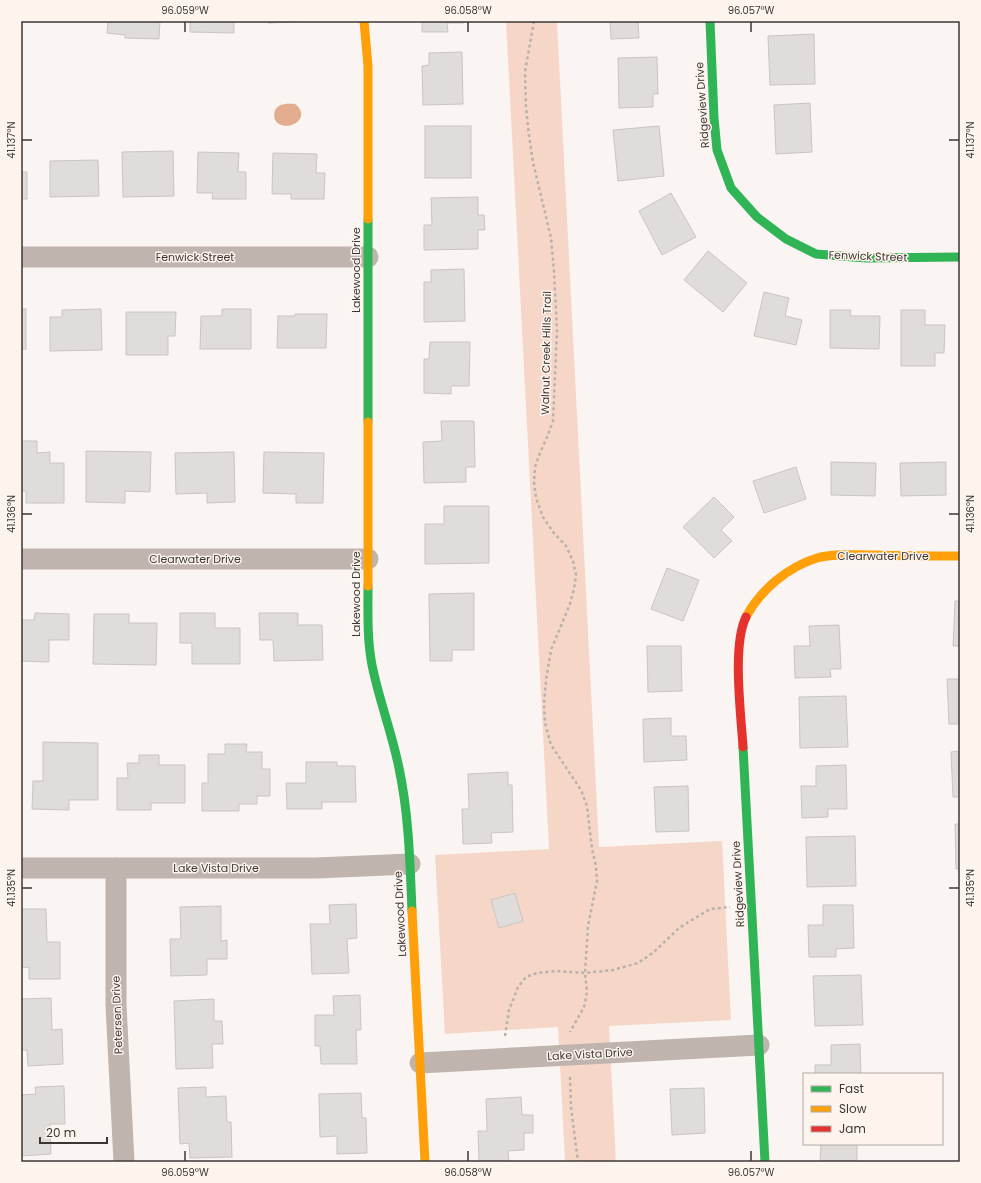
<svg xmlns="http://www.w3.org/2000/svg" width="981" height="1183" font-family="Poppins,sans-serif">
<style>
.green{fill:#f6d7c7}
.water{fill:#e2ac8f}
.building{fill:#e0dcd9;stroke:#c9c5c3}
.lines{fill:none;stroke-linecap:round;stroke-linejoin:round}
.path{stroke:#b9b1ac;stroke-width:2.5;stroke-dasharray:3 3;stroke-linecap:butt}
.street{stroke:#bfb4ae;stroke-width:21}
.fast{stroke:#30b455;stroke-width:9}
.slow{stroke:#ff9f0a;stroke-width:9}
.jam{stroke:#e5322d;stroke-width:9}
.ticks{fill:none;stroke:#3c3734;stroke-width:1.5}
.labels{text-anchor:middle;stroke-width:3;stroke-linejoin:round;paint-order:stroke}
.street-label{font-size:11px;fill:#3c3734;stroke:#fef4ee}
.neatline{fill:none;stroke:#3c3734;stroke-width:1.5}
.ticks-label{font-size:10px;text-anchor:middle;fill:#3c3734}
</style>
<rect width="100%" height="100%" fill="#faf5f2"/>
<polygon class="green" points="506,21 557,21 599,847 722,841 731,1020 609,1026 616,1162 565,1162 558,1027 445,1034 435,855 549,849"/>
<path class="water" d="M295 104C311 116 293 131 279 124 272 120 273 109 279 106 284 103 291 104 295 104Z"/>
<g class="building">
<polygon points="108,21 160,21 159,39 125,38 125,35 107,33"/>
<polygon points="190,21 234,21 234,33 190,32"/>
<polygon points="268,21 318,21 268,23"/>
<polygon points="422,21 464,21 464,23 447,23 448,32 422,32"/>
<polygon points="610,21 638,21 639,38 611,39"/>
<polygon points="814,34 815,84 770,85 768,36"/>
<polygon points="462,52 463,104 423,105 422,66 429,65 429,53"/>
<polygon points="657,57 658,94 653,94 653,107 619,108 618,58"/>
<polygon points="810,103 812,152 776,154 774,105"/>
<rect x="425" y="126" width="46" height="52"/>
<polygon points="659,126 664,176 618,181 613,130"/>
<polygon points="173,151 174,196 123,197 122,152"/>
<polygon points="198,152 239,153 238,172 246,172 246,199 212,199 213,193 197,193"/>
<polygon points="273,153 317,154 316,173 325,173 324,199 291,199 291,194 272,194"/>
<polygon points="98,160 99,196 50,197 50,161"/>
<rect x="21" y="172" width="6" height="27"/>
<polygon points="671,193 696,237 662,255 639,211"/>
<polygon points="478,197 478,215 484,215 485,230 478,230 478,249 424,250 424,225 432,225 431,198"/>
<polygon points="708,251 747,283 723,312 684,280"/>
<polygon points="464,269 465,321 424,322 424,282 431,282 431,270"/>
<polygon points="764,292 789,298 785,316 802,320 796,345 754,336"/>
<rect x="21" y="309" width="5" height="40"/>
<polygon points="101,309 102,350 50,351 50,317 62,317 62,310"/>
<polygon points="222,309 251,309 251,349 200,349 201,316 222,316"/>
<polygon points="830,310 851,310 850,316 880,316 879,349 830,348"/>
<polygon points="901,310 925,310 925,325 945,325 944,353 935,353 935,366 901,366"/>
<polygon points="126,312 176,312 175,336 168,336 168,355 126,355"/>
<polygon points="295,314 327,314 326,348 277,348 278,316 295,316"/>
<polygon points="430,342 470,342 469,386 451,386 451,394 424,393 424,359 429,359"/>
<polygon points="441,421 474,421 475,467 466,467 466,482 424,483 423,442 442,441"/>
<polygon points="21,441 37,441 37,453 50,452 50,463 64,463 64,503 26,503 26,491 21,491"/>
<polygon points="86,451 151,452 150,492 125,491 125,503 86,502"/>
<polygon points="234,452 235,502 207,503 207,493 176,494 175,453"/>
<polygon points="264,452 324,453 323,503 296,503 296,494 263,493"/>
<polygon points="831,462 876,463 875,496 831,495"/>
<polygon points="946,462 946,495 901,496 900,463"/>
<polygon points="796,467 806,499 764,513 753,481"/>
<polygon points="714,497 734,517 721,530 732,541 714,558 683,527"/>
<polygon points="444,506 489,506 489,563 425,564 425,524 444,524"/>
<polygon points="667,568 699,580 683,621 651,609"/>
<polygon points="474,593 474,650 452,650 452,661 430,661 429,594"/>
<polygon points="955,601 960,601 960,646 953,646"/>
<polygon points="35,613 69,614 69,640 49,640 49,662 21,661 21,620 34,620"/>
<polygon points="180,613 215,613 215,628 240,628 240,664 192,664 192,643 180,643"/>
<polygon points="259,613 298,613 298,625 322,625 323,660 274,661 273,640 260,640"/>
<polygon points="94,614 129,614 129,623 157,623 156,665 93,664"/>
<polygon points="839,625 841,669 830,669 831,677 795,678 794,646 810,646 809,626"/>
<polygon points="647,646 681,646 682,691 648,692"/>
<polygon points="947,679 960,679 960,724 949,724"/>
<polygon points="846,696 848,747 800,748 799,697"/>
<polygon points="671,718 671,736 686,736 687,760 644,762 643,719"/>
<polygon points="43,742 98,743 98,800 69,800 69,810 32,809 33,781 43,781"/>
<polygon points="225,744 247,744 246,752 262,752 262,769 270,769 270,796 257,796 257,804 239,804 239,811 202,811 202,783 208,783 208,754 225,754"/>
<polygon points="960,751 960,797 953,797 951,752"/>
<polygon points="139,755 159,755 159,765 185,765 185,803 151,803 151,810 117,810 117,778 128,778 127,763 139,763"/>
<polygon points="306,762 337,762 337,766 355,766 356,802 322,802 322,809 287,809 286,783 306,783"/>
<polygon points="846,765 847,809 828,809 828,817 802,818 801,786 816,786 816,766"/>
<polygon points="508,772 508,785 512,785 513,832 491,833 492,843 463,844 462,809 469,809 468,774"/>
<polygon points="688,786 689,831 656,832 654,787"/>
<polygon points="955,824 960,824 960,869 956,869"/>
<polygon points="855,836 856,886 807,887 806,837"/>
<polygon points="515,893 523,921 499,928 491,900"/>
<polygon points="356,904 357,938 347,939 349,973 312,974 310,924 330,924 329,905"/>
<polygon points="823,905 853,905 854,948 836,949 836,957 809,957 808,925 823,925"/>
<polygon points="221,906 221,941 227,940 227,959 207,959 207,975 171,976 170,939 181,939 180,907"/>
<polygon points="21,909 46,909 47,942 60,942 60,979 29,979 29,967 21,968"/>
<polygon points="861,975 863,1025 815,1026 813,976"/>
<polygon points="360,995 361,1030 356,1030 357,1064 321,1064 320,1046 315,1046 315,1015 334,1015 333,996"/>
<polygon points="51,998 52,1030 62,1029 63,1064 28,1066 27,1050 21,1050 21,999"/>
<polygon points="214,999 214,1021 222,1021 223,1044 212,1044 213,1068 176,1069 174,1001"/>
<polygon points="860,1044 861,1074 815,1074 815,1065 831,1065 831,1045"/>
<polygon points="64,1086 65,1124 50,1124 51,1154 21,1156 21,1095 36,1094 35,1087"/>
<polygon points="206,1087 206,1097 226,1096 227,1122 231,1122 232,1157 190,1158 189,1143 180,1144 178,1088"/>
<polygon points="704,1088 705,1133 672,1135 670,1089"/>
<polygon points="361,1093 362,1118 366,1118 367,1153 337,1154 337,1136 320,1137 319,1094"/>
<polygon points="521,1097 522,1115 533,1115 533,1133 524,1133 524,1150 508,1151 509,1162 479,1162 478,1131 487,1131 486,1099"/>
<polygon points="821,1144 857,1144 857,1162 820,1162"/>
</g>
<g class="lines">
<g class="path">
<polyline points="534,21 525,72 526,107 529,136 533,162 551,238 554,271 557,330 553,421 548,435 540,453 535,467 534,482 536,498 543,517 553,532 566,546 573,561 576,575 574,589 570,604 551,650 546,680 544,704 545,723 551,745 581,790 587,806 592,849 596,866 597,881 588,926 585,973 587,992 584,1007 570,1032"/>
<polyline points="505,1036 509,1010 518,987 526,977 537,973 557,971 585,973 613,970 638,963 654,952 679,928 710,909 730,907"/>
<polyline points="570,1077 571,1107 578,1162"/>
</g>
<g class="street">
<polyline points="21,257 368,257"/>
<polyline points="21,559 368,559"/>
<polyline points="21,868 316,868 410,864"/>
<polyline points="116,868 116,1005 124,1162"/>
<polyline points="420,1063 759,1045"/>
</g>
<g class="fast">
<polyline points="710,21 714,118 717,150 731,188 757,217 786,239 816,254 866,258 960,257"/>
<polyline points="368,219 368,422"/>
<path d="M368 586C368 613 367 639 372 665 379 700 392 733 399 768 409 815 410 864 412 911"/>
<polyline points="743,747 765,1162"/>
</g>
<g class="slow">
<polyline points="364,21 368,66 368,219"/>
<polyline points="368,422 368,586"/>
<path d="M746 617C760 590 788 567 817 558 835 553 856 555 875 555 903 556 932 556 960 556"/>
<polyline points="412,911 425,1162"/>
</g>
<path class="jam" d="M743 747C741 714 732 645 746 617"/>
</g>
<path class="ticks" d="M185 22V32M468 22V32M751 22V32M22 140H32M949 140H959M22 514H32M949 514H959M22 888H32M949 888H959M185 1151V1161M468 1151V1161M751 1151V1161"/>
<g class="labels">
<g class="street-label">
<text transform="translate(702 105) rotate(-94)" y="4">Ridgeview Drive</text>
<text transform="translate(868 256) rotate(2)" y="4">Fenwick Street</text>
<text x="195" y="261">Fenwick Street</text>
<text transform="translate(356 270) rotate(-90)" y="4">Lakewood Drive</text>
<text transform="translate(546 353) rotate(-89)" y="4">Walnut Creek Hills Trail</text>
<text x="883" y="560">Clearwater Drive</text>
<text x="195" y="563">Clearwater Drive</text>
<text transform="translate(356 594) rotate(-90)" y="4">Lakewood Drive</text>
<text x="216" y="872">Lake Vista Drive</text>
<text transform="translate(738 884) rotate(-93)" y="4">Ridgeview Drive</text>
<text transform="translate(400 914) rotate(-93)" y="4">Lakewood Drive</text>
<text transform="translate(117 1015) rotate(-92)" y="4">Petersen Drive</text>
<text transform="translate(590 1054) rotate(-3)" y="4">Lake Vista Drive</text>
</g>
</g>
<rect width="981" height="1183" fill="none" stroke="#fef4ee" stroke-width="44"/>
<rect x="803" y="1073" width="140" height="72" fill="#fef4ee" stroke="#b0a8a4"/>
<rect x="811" y="1086" width="20" height="6" fill="#30b455" stroke="#b0a8a4"/>
<text x="839" y="1093" font-size="12" fill="#3c3734">Fast</text>
<rect x="811" y="1106" width="20" height="6" fill="#ff9f0a" stroke="#b0a8a4"/>
<text x="839" y="1113" font-size="12" fill="#3c3734">Slow</text>
<rect x="811" y="1126" width="20" height="6" fill="#e5322d" stroke="#b0a8a4"/>
<text x="839" y="1133" font-size="12" fill="#3c3734">Jam</text>
<path d="M40 1137v6h67v-6" fill="none" stroke="#3c3734" stroke-width="2"/>
<text x="46" y="1137" font-size="12" fill="#3c3734" stroke="#fef4ee" stroke-width="3" paint-order="stroke">20 m</text>
<rect x="22" y="22" width="937" height="1139" class="neatline"/>
<g class="ticks-label">
<text x="185" y="14">96.059°W</text>
<text x="468" y="14">96.058°W</text>
<text x="751" y="14">96.057°W</text>
<text transform="translate(11 140) rotate(-90)" y="4">41.137°N</text>
<text transform="translate(970 140) rotate(-90)" y="4">41.137°N</text>
<text transform="translate(11 514) rotate(-90)" y="4">41.136°N</text>
<text transform="translate(970 514) rotate(-90)" y="4">41.136°N</text>
<text transform="translate(11 888) rotate(-90)" y="4">41.135°N</text>
<text transform="translate(970 888) rotate(-90)" y="4">41.135°N</text>
<text x="185" y="1176">96.059°W</text>
<text x="468" y="1176">96.058°W</text>
<text x="751" y="1176">96.057°W</text>
</g>
</svg>
